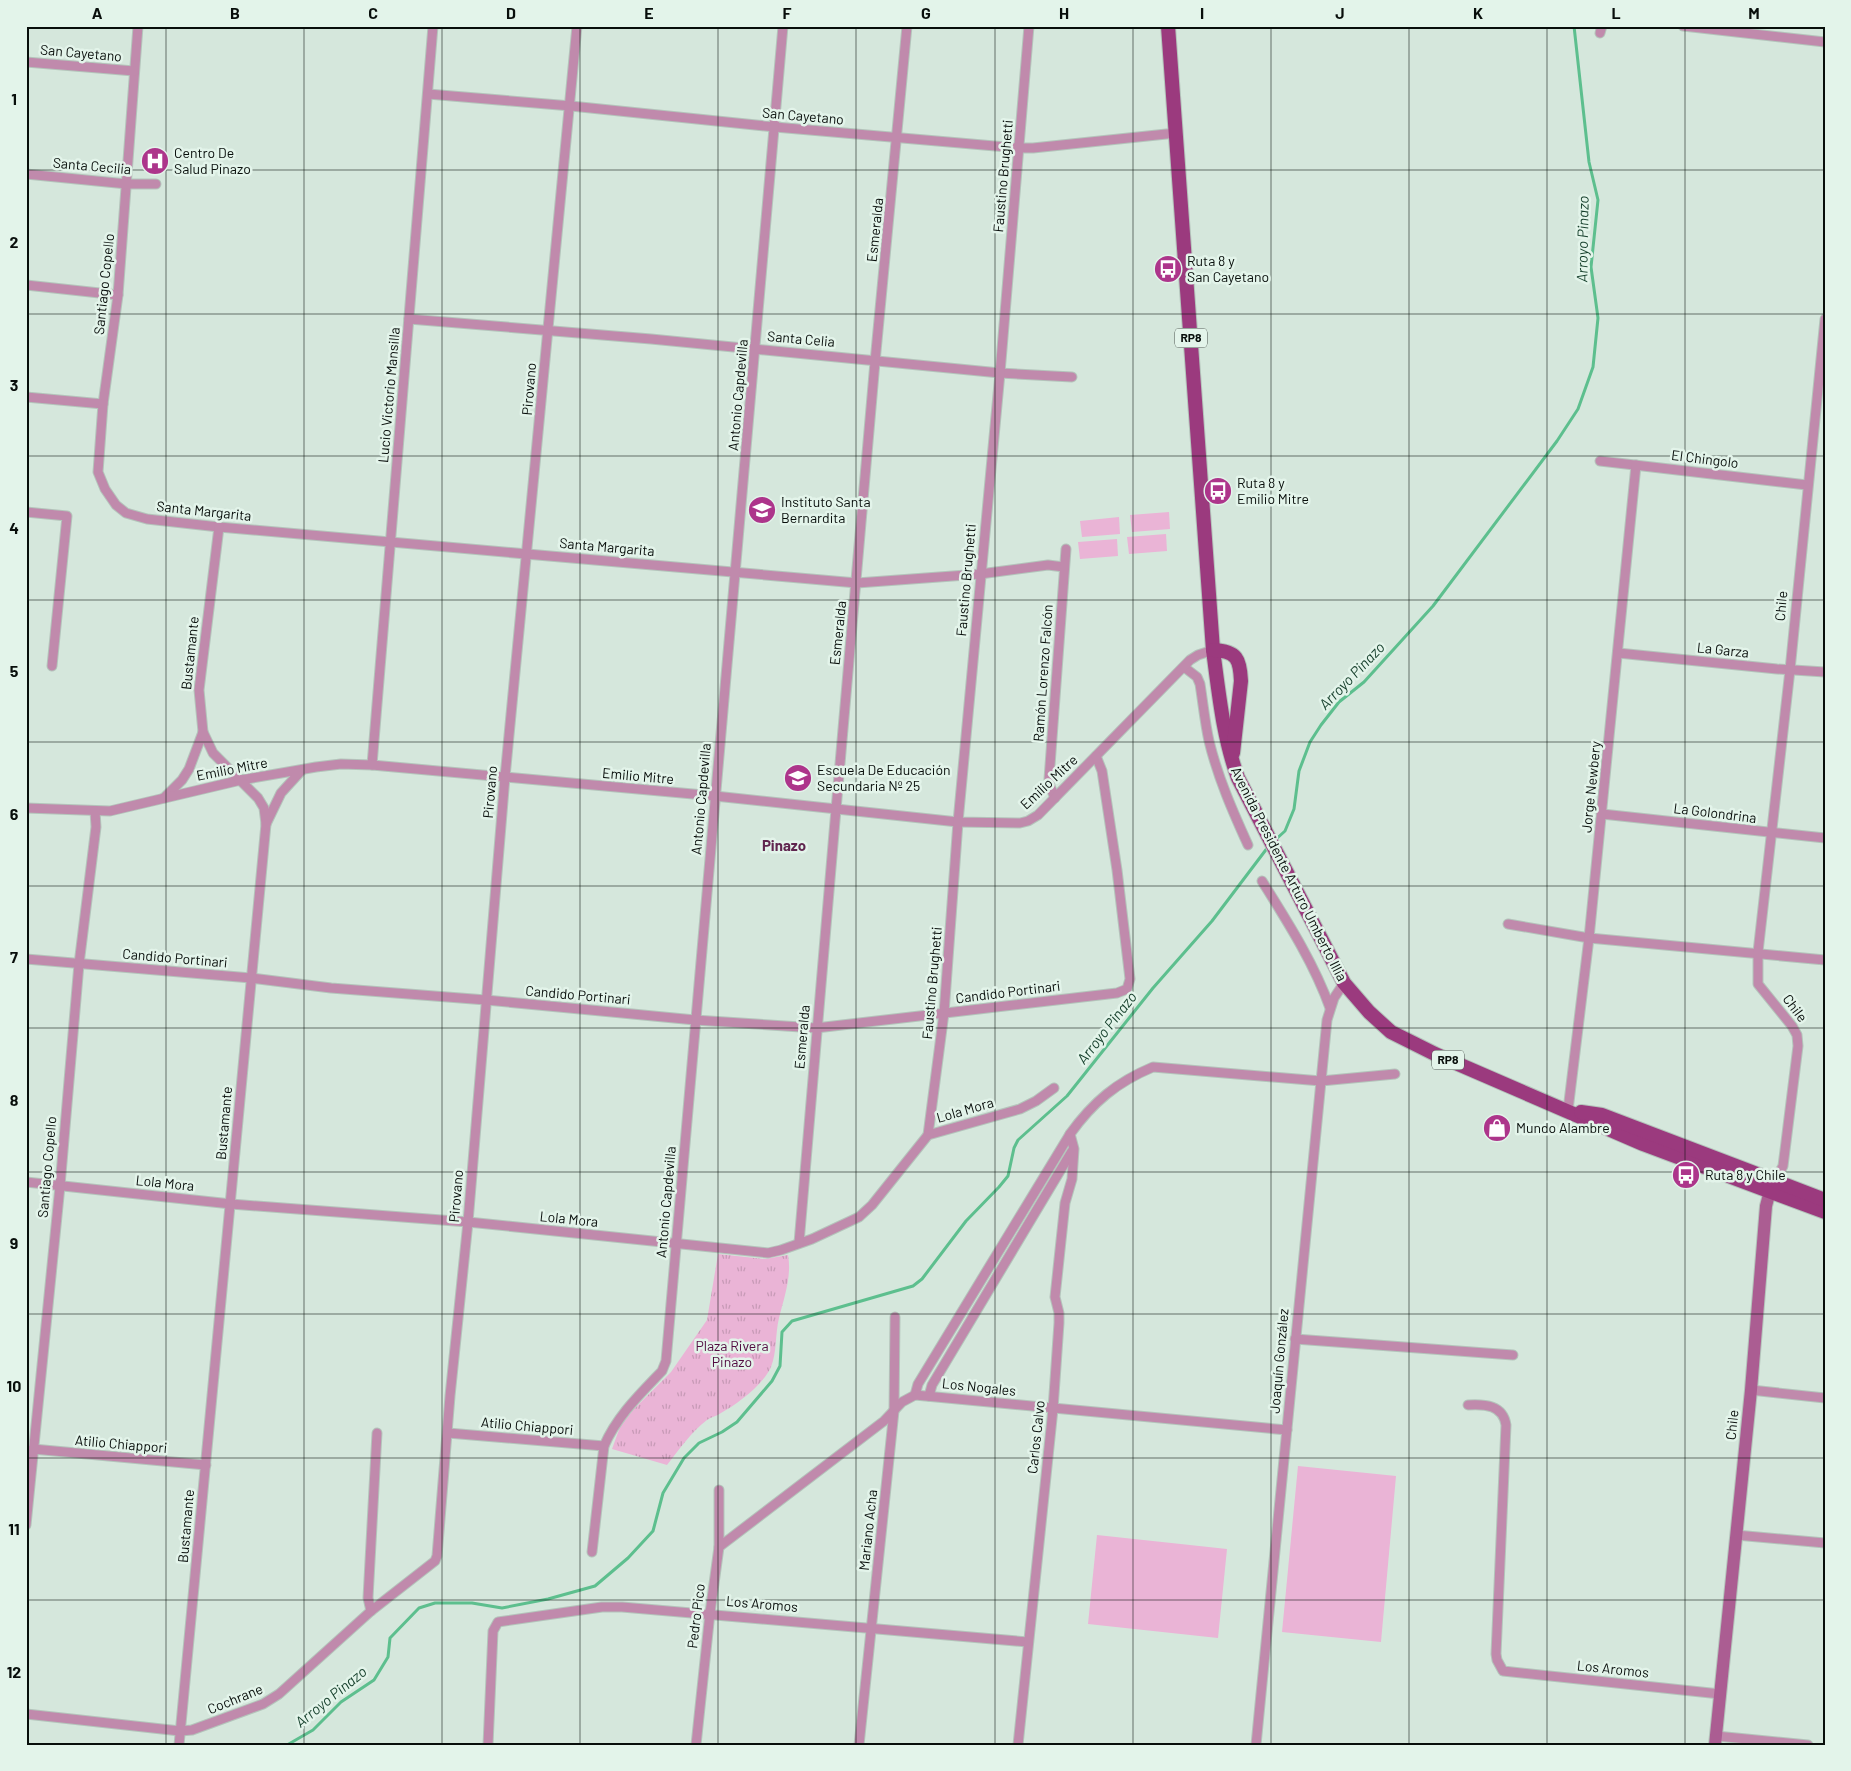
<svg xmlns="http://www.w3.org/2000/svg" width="1851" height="1771" font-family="Barlow,sans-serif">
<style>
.park{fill:url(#park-tufts)}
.garden{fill:#eab4d6}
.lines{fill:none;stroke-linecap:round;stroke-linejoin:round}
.stream{stroke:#5dbf8e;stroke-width:3}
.street-casing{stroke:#b4c4bb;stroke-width:11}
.secondary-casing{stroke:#b4c4bb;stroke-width:14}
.primary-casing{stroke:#b4c4bb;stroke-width:16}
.street{stroke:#c08aac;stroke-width:9}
.secondary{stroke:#ab5d92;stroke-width:12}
.primary{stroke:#9b3a7e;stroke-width:14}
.grid{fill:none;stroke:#080e0b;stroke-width:1;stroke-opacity:0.55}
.labels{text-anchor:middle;stroke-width:5;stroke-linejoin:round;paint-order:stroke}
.shield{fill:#e3f4ea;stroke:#4a534e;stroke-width:1}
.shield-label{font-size:12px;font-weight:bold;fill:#080e0b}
.street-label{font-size:14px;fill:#080e0b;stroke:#e3f4ea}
.poi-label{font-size:14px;fill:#080e0b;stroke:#e3f4ea;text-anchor:start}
.park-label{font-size:14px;fill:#520a40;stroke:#e3f4ea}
.water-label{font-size:15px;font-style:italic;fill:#143e2a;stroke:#e3f4ea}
.neighbourhood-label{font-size:15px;font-weight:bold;fill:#60264f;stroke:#e3f4ea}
.neatline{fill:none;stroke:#080e0b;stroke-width:2}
.grid-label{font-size:16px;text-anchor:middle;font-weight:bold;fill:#080e0b}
</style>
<defs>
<pattern id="park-tufts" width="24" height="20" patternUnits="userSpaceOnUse" patternTransform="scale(1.25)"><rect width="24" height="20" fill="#eab4d6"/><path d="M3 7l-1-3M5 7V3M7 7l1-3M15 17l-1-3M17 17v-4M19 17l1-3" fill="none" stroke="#c79ab6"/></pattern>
</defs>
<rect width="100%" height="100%" fill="#d5e7dc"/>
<path class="park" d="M718 1254 765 1259 788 1255C792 1276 784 1298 779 1318 775 1335 777 1352 771 1367 763 1385 737 1404 721 1413 717 1416 711 1417 707 1420 691 1432 679 1450 667 1465L612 1449 620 1427 633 1410 671 1372 707 1320Z"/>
<g class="garden">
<polygon points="1169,512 1170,529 1132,532 1130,515"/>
<polygon points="1119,517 1120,534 1082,537 1080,521"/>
<polygon points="1166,534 1167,551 1129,554 1127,537"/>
<polygon points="1117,539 1118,556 1080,559 1078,542"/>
<polygon points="1298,1466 1396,1476 1381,1642 1282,1632"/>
<polygon points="1097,1535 1227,1549 1218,1638 1088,1624"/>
</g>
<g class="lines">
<g class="stream">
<polyline points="1274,841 1285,831 1294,809 1299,771 1310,742 1321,725 1339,702 1364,682 1433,606 1557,441 1578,409 1593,367 1598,318 1591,267 1598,200 1589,162 1574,26"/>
<polyline points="287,1745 313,1730 341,1702 374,1680 388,1657 390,1638 419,1608 435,1603 472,1603 502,1608 548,1599 595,1586 628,1558 653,1531 663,1493 684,1458 699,1443 722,1432 737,1422 772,1381 780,1366 782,1332 792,1321 913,1286 922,1279 966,1221 999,1187 1008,1176 1014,1148 1018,1140 1067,1096 1153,988 1212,921 1268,847"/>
</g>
<defs>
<g id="street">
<polyline points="138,26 118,295 103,404 98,472 105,489 116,505 126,513 147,519 219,527 857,583 980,574 1048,565 1064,567"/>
<polyline points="1683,26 1825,42"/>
<polyline points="1600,33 1602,26"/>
<polyline points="26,62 134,71"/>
<polyline points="428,94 571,106 775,127 1019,148 1033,148 1176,133"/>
<polyline points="26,174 127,184 156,184"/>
<polyline points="26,285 118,295"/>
<polyline points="409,319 651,339 1000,373 1072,377"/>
<polyline points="26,397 103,404"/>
<polyline points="1600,461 1807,485"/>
<polyline points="26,512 67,516 52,666"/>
<polyline points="1618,653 1777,669 1825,672"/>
<path d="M1184 667 1197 677 1200 684C1203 703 1205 723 1209 741 1218 778 1233 812 1248 845"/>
<polyline points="372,765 433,26"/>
<polyline points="164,798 182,780 189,769 203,732"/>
<polyline points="1055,798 1050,786 1049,779 1066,549"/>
<polyline points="26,808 110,811 241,780 316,767 341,764 372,765 715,796 958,822 1020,823 1028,821 1038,815 1190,660 1198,655 1213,650"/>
<polyline points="1602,814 1825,838"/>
<polyline points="266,824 281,793 302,770"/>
<path d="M1262 881C1287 921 1314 963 1330 1008"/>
<polyline points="1508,924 1589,938 1825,960"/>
<polyline points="26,959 251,978 331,988 486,1000 695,1020 816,1028 1117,993 1127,989 1130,979 1117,870 1102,771 1096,756"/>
<polyline points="1568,1110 1589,938 1636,465"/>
<polyline points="928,1135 944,1013 958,822 1000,373 1029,26"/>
<polyline points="26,1182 231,1204 468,1222 768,1253 781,1250 812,1239 859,1217 872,1205 928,1135 1020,1109 1036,1101 1054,1088"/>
<polyline points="1773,1184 1783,1166 1798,1046 1797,1035 1792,1026 1758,984 1758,952 1790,670 1825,319"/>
<path d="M799 1243C823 949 850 656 875 362 885 250 897 138 907 26"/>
<polyline points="1295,1339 1513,1355"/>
<polyline points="1751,1390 1825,1398"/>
<path d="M915 1395 918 1384 1070 1134C1093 1102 1117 1082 1153 1067L1321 1081 1395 1074"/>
<polyline points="929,1396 932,1385 1072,1151"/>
<path d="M1468 1405C1485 1404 1503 1405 1506 1425L1496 1654 1497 1660 1503 1671 1720 1694"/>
<polyline points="448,1433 604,1446"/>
<polyline points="33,1449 206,1465"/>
<polyline points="26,1525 60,1186 79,964 96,827 95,811"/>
<polyline points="1736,1535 1825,1543"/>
<polyline points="719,1547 884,1421 902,1402 915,1395 1287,1430"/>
<path d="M592 1552 604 1446C617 1416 640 1394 662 1371L666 1361 783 26"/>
<polyline points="371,1611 368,1598 377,1433"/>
<polyline points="26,1714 180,1731 192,1730 263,1704 279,1694 371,1611 435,1561 437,1556 450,1396 468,1222 505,777 577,26"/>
<polyline points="1716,1736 1808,1745"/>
<polyline points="179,1745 266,824 264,808 258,798 213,753 203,732 199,690 219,527"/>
<polyline points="488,1745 493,1631 498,1622 602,1607 622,1607 1028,1642"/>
<polyline points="696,1745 710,1613 719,1547 719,1490"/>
<polyline points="859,1745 894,1411 895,1317"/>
<polyline points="1018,1745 1053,1409 1059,1323 1059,1313 1055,1297 1065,1203 1072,1179 1074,1149 1070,1134"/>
<polyline points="1256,1745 1327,1020 1334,998 1344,983"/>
</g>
<polyline id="secondary" points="1715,1745 1751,1390 1766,1206 1770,1191"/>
<g id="primary">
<path d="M1168 26 1213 650C1219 694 1223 737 1238 778L1344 983 1369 1012 1391 1032 1435 1054 1643 1144 1825 1212"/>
<path d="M1213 650C1237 651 1240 659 1241 681L1233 753"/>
<polyline points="1581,1112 1602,1115 1825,1200"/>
</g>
</defs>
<use href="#street" class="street-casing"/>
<use href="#secondary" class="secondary-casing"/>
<use href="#primary" class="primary-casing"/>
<use href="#street" class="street"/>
<use href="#secondary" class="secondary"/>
<use href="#primary" class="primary"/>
</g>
<path class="grid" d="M166 26V1745M304 26V1745M442 26V1745M580 26V1745M718 26V1745M856 26V1745M995 26V1745M1133 26V1745M1271 26V1745M1409 26V1745M1547 26V1745M1685 26V1745M26 170H1825M26 314H1825M26 456H1825M26 600H1825M26 742H1825M26 886H1825M26 1028H1825M26 1172H1825M26 1314H1825M26 1458H1825M26 1600H1825"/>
<defs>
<symbol id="hospital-disc" viewBox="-11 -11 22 22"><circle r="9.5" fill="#ad358b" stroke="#e3f4ea"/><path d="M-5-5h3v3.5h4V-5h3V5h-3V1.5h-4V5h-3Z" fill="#fff"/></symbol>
<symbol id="bus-disc" viewBox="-11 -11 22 22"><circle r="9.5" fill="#ad358b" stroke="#e3f4ea"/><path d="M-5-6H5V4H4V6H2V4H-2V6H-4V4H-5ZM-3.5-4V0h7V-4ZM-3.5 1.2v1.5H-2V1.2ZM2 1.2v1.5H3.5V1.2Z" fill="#fff"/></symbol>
<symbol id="school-disc" viewBox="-11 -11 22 22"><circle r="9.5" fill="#ad358b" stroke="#e3f4ea"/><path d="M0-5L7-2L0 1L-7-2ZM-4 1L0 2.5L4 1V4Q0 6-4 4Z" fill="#fff"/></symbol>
<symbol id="shop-disc" viewBox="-11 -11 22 22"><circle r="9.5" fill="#ad358b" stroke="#e3f4ea"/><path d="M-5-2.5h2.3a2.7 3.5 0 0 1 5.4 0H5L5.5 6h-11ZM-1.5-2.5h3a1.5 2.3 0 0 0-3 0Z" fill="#fff"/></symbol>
</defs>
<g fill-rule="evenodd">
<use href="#hospital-disc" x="139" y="145" width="32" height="32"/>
<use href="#bus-disc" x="1152" y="253" width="32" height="32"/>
<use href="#bus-disc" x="1202" y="475" width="32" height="32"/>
<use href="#school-disc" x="746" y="494" width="32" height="32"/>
<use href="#school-disc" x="782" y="762" width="32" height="32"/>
<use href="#shop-disc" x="1481" y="1112" width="32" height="32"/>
<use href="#bus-disc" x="1670" y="1159" width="32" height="32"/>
</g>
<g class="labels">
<g class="shield">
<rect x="1175" y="328.5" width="32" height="19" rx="4"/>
<rect x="1432" y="1050.5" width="32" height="19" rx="4"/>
</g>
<g class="shield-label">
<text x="1191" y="342">RP8</text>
<text x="1448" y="1064">RP8</text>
</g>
<g class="street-label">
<text transform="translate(81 53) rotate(5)" y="5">San Cayetano</text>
<text transform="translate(803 116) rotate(5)" y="5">San Cayetano</text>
<text transform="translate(92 166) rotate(5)" y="5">Santa Cecilia</text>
<text transform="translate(1003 176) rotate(-85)" y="5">Faustino Brughetti</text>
<text transform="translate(875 230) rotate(-84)" y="5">Esmeralda</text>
<text transform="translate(104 284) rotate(-84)" y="5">Santiago Copello</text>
<text transform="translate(801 339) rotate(5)" y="5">Santa Celia</text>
<text transform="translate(529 389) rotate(-85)" y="5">Pirovano</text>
<text transform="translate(389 395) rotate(-85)" y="5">Lucio Victorio Mansilla</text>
<text transform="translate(738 395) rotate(-85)" y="5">Antonio Capdevilla</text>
<text transform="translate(1705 459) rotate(7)" y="5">El Chingolo</text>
<text transform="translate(204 511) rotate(6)" y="5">Santa Margarita</text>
<text transform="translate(607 547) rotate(5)" y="5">Santa Margarita</text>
<text transform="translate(966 580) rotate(-85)" y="5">Faustino Brughetti</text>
<text transform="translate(1781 606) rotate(-85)" y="5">Chile</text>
<text transform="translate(838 633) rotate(-84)" y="5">Esmeralda</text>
<text transform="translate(1723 650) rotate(6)" y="5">La Garza</text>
<text transform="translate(190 653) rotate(-84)" y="5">Bustamante</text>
<text transform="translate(1043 673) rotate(-86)" y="5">Ramón Lorenzo Falcón</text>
<text transform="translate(232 769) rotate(-11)" y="5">Emilio Mitre</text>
<text transform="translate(638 776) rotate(5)" y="5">Emilio Mitre</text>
<text transform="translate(1049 782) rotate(-43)" y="5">Emilio Mitre</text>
<text transform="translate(1591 787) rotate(-84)" y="5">Jorge Newbery</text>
<text transform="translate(490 792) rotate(-85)" y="5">Pirovano</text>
<text transform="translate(701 799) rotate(-85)" y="5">Antonio Capdevilla</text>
<text transform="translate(1715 813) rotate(7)" y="5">La Golondrina</text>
<text transform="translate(1289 874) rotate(63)" y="5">Avenida Presidente Arturo Umberto Illia</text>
<text transform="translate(175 958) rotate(5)" y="5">Candido Portinari</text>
<text transform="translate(932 983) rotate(-85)" y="5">Faustino Brughetti</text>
<text transform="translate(1008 992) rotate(-7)" y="5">Candido Portinari</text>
<text transform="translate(578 995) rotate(5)" y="5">Candido Portinari</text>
<text transform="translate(1795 1008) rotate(53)" y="5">Chile</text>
<text transform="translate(802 1037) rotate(-85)" y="5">Esmeralda</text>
<text transform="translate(965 1110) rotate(-16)" y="5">Lola Mora</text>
<text transform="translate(224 1123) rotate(-85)" y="5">Bustamante</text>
<text transform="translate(47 1167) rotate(-85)" y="5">Santiago Copello</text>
<text transform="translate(165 1183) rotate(6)" y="5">Lola Mora</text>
<text transform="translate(456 1196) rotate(-85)" y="5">Pirovano</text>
<text transform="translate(666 1202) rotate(-85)" y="5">Antonio Capdevilla</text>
<text transform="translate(569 1219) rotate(6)" y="5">Lola Mora</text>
<text transform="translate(1279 1361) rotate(-85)" y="5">Joaquín González</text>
<text transform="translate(979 1387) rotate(6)" y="5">Los Nogales</text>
<text transform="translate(1732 1425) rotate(-84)" y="5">Chile</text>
<text transform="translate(527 1426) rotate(5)" y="5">Atilio Chiappori</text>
<text transform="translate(1036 1437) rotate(-84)" y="5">Carlos Calvo</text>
<text transform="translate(121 1444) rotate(5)" y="5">Atilio Chiappori</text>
<text transform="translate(186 1526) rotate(-85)" y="5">Bustamante</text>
<text transform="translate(868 1530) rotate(-84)" y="5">Mariano Acha</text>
<text transform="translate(762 1604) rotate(5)" y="5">Los Aromos</text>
<text transform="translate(696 1616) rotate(-83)" y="5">Pedro Pico</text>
<text transform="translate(1613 1669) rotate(6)" y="5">Los Aromos</text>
<text transform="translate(235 1699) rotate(-22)" y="5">Cochrane</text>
</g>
<g class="poi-label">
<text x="174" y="158">Centro De<tspan x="174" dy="16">Salud Pinazo</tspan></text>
<text x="1187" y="266">Ruta 8 y<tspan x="1187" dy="16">San Cayetano</tspan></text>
<text x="1237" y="488">Ruta 8 y<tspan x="1237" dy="16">Emilio Mitre</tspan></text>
<text x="781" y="507">Instituto Santa<tspan x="781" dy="16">Bernardita</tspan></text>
<text x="817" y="775">Escuela De Educación<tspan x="817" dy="16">Secundaria Nº 25</tspan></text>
<text x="1516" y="1133">Mundo Alambre</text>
<text x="1705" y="1180">Ruta 8 y Chile</text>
</g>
<g class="park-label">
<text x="732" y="1351">Plaza Rivera<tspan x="732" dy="16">Pinazo</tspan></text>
</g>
<g class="water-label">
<text transform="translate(1583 239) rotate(-89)" y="5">Arroyo Pinazo</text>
<text transform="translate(1352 676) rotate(-46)" y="5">Arroyo Pinazo</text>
<text transform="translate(1107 1028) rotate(-52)" y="5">Arroyo Pinazo</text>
<text transform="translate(331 1697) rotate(-39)" y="5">Arroyo Pinazo</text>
</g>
<g class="neighbourhood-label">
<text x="784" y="851">Pinazo</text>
</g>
</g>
<rect width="1851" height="1771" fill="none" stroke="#e3f4ea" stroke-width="55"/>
<rect x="28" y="28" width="1796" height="1716" class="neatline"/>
<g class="grid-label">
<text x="97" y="19">A</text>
<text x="235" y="19">B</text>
<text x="373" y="19">C</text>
<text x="511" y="19">D</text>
<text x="649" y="19">E</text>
<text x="787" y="19">F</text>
<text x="926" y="19">G</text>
<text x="1064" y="19">H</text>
<text x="1202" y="19">I</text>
<text x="1340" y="19">J</text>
<text x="1478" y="19">K</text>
<text x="1616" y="19">L</text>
<text x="1754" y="19">M</text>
<text x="14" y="105">1</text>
<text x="14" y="248">2</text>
<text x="14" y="391">3</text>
<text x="14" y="534">4</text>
<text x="14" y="677">5</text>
<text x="14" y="820">6</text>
<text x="14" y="963">7</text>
<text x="14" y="1106">8</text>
<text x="14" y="1249">9</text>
<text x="14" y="1392">10</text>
<text x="14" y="1535">11</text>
<text x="14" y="1678">12</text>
</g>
</svg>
